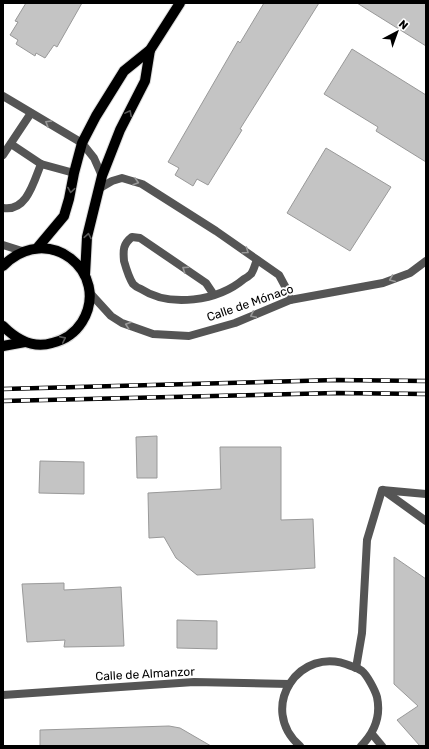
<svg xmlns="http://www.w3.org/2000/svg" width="429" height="749" font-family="Rubik,sans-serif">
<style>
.building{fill:#c4c4c4;stroke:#999}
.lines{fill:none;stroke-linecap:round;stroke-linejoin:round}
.primary-casing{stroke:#dbdbdb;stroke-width:12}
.service{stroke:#555;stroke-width:8}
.minor{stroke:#555;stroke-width:8}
.tertiary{stroke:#555;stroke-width:8}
.primary{stroke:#000;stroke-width:10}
.rail-casing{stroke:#000;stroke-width:4.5}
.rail{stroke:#fff;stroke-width:3;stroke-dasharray:9;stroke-linecap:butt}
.oneway{stroke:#595959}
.oneway2{stroke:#999}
.labels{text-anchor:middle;stroke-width:4;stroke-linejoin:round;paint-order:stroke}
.street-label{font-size:12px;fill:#000;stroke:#fff}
</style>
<rect width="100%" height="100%" fill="#fff"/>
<g class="building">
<polygon points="26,3 82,3 57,47 54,45 45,58 36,53 35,56 16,44 18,40 10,35 18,22 15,21"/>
<polygon points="264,3 319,3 240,129 242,130 208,185 197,179 193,186 175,175 179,168 168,162 238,41 240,43"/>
<polygon points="357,3 426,3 426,46"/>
<polygon points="352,49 426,95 426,162 376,131 378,127 324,94"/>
<polygon points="326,148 391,187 350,251 287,213"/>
<polygon points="157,436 157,478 137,478 136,437"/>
<polygon points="220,447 281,447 281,520 313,519 315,568 197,575 176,558 164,537 149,538 148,493 221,489"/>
<polygon points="40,461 84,462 84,494 39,493"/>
<polygon points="394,557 426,579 426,746 420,746 397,720 418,706 394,684"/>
<polygon points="64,583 64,590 121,587 124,646 64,647 65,640 27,642 22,584"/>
<polygon points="177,620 217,621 217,649 177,648"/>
<polygon points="169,726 180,728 211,746 40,746 40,730"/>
</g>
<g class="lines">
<defs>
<g id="primary">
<polyline points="38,247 64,216 69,199 74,173 82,143 96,116 124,71 150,50 180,3"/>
<path d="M3 266C48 220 112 273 82 322 75 333 65 340 52 343 33 349 17 340 3 326"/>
<polyline points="85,275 87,237 102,176 120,130 145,81 150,50"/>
<polyline points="3,346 25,342"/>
</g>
</defs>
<use href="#primary" class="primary-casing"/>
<g class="service">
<polyline points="11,144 41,164 74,173"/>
<polyline points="3,155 31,113"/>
<polyline points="100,188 112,181 122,178 142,184 216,231 279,275 286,288 290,300"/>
<path d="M3 208C27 212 34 181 41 164"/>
<path d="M214 295 206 283 140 238 132 237C123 244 123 250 124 261 126 268 129 278 133 284 135 286 138 288 141 289 170 308 218 301 244 279 246 278 249 276 251 274 254 270 255 264 257 260"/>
</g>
<g class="minor">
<polyline points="3,96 82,143 94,158 102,176"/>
<polyline points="90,293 111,316 122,323 153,334 189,336 235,323 290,300 383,283 410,273 426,261"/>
<polyline points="383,490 426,521"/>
<polyline points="356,668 362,633 367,540 382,490 426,494"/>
<polyline points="3,695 194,682 289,684"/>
<polyline points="372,734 382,746"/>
<path d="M300 746C257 709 299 643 351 666 354 667 358 668 362 671 367 675 375 690 377 697 381 716 375 732 361 746"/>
</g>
<polyline class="tertiary" points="3,245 22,251"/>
<use href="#primary" class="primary"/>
<defs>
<g id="rail">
<polyline points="3,389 336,380 426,381"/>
<polyline points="3,401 336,393 426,394"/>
</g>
</defs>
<use href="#rail" class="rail-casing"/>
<use href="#rail" class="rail"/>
</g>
<defs><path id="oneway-chevron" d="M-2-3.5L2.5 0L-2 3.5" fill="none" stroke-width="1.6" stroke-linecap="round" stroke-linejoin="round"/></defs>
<g class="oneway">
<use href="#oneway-chevron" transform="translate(129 113) rotate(-62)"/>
<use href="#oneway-chevron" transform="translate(71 190) rotate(99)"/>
<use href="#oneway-chevron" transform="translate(88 236) rotate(-80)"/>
<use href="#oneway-chevron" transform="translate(63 339) rotate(-26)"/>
</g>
<g class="oneway2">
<use href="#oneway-chevron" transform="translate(48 123) rotate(-149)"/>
<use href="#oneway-chevron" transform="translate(136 182) rotate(17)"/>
<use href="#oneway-chevron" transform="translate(246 251) rotate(35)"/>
<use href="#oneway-chevron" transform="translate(185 269) rotate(-146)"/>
<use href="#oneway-chevron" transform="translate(392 279) rotate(159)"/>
<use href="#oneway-chevron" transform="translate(253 315) rotate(155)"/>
<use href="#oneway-chevron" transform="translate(128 325) rotate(-161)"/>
</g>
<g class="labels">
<g class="street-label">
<text transform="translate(250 303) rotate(-19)" y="4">Calle de Mónaco</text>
<text transform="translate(145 674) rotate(-3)" y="4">Calle de Almanzor</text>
</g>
</g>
<rect width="429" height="749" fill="none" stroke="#000000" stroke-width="8"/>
<g transform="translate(397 32) rotate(41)" stroke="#ffffff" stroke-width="3" paint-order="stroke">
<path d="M0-3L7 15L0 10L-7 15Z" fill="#000000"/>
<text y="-6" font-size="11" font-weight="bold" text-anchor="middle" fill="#000000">N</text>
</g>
</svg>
